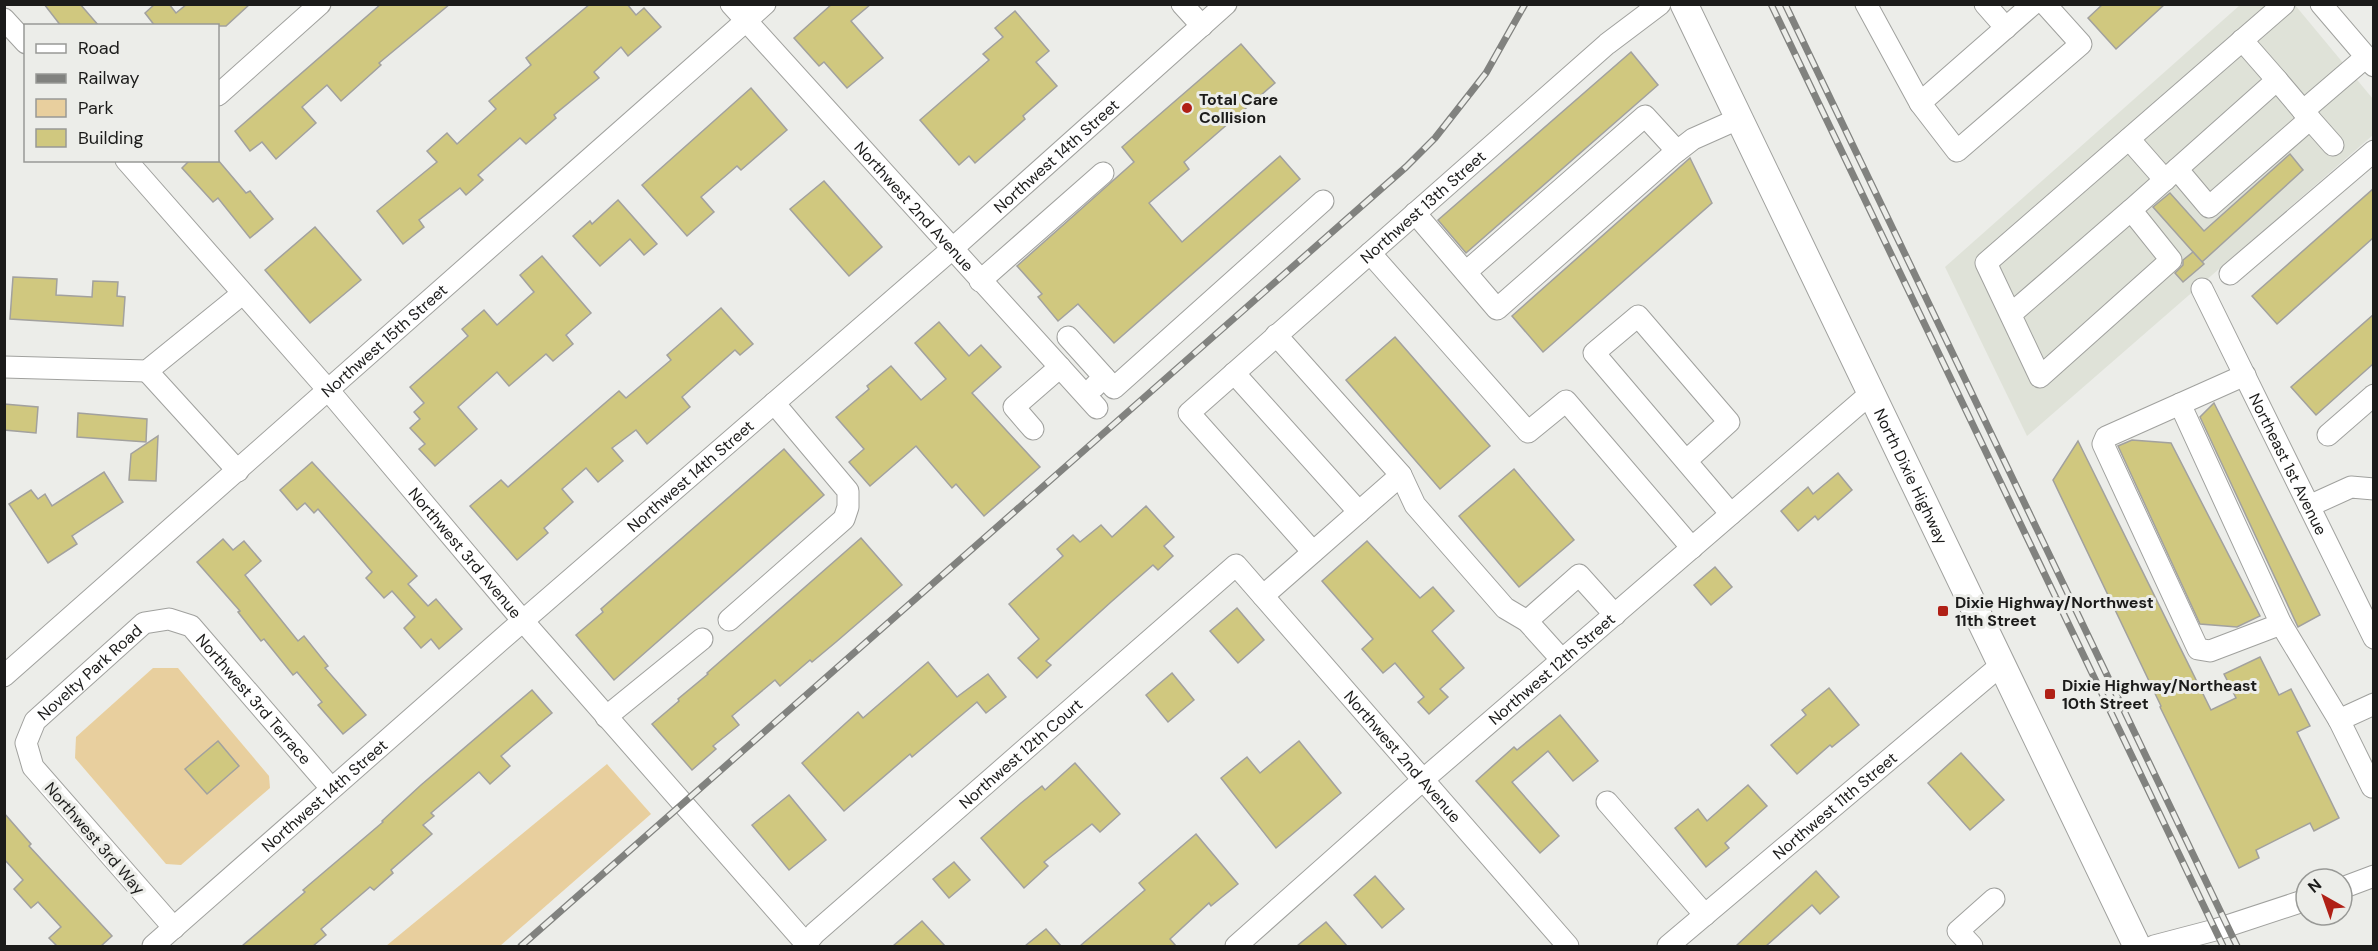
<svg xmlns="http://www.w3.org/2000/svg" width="2378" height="951" font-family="'DM Sans',sans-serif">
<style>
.built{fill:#dfe2d8}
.green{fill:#e8cf9e}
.building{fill:#d0c87f;stroke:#a2a19e;stroke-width:1.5}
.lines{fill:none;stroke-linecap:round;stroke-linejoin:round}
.minor-casing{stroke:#a0a19e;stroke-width:23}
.major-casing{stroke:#a0a19e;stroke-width:29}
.minor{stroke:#fff;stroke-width:21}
.major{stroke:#fff;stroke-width:27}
.rail-casing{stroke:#81827f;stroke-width:7}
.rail{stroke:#ecede9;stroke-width:4.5;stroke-dasharray:14;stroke-linecap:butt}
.poi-dot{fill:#b02016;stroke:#ecede9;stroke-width:2}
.labels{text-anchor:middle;stroke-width:6;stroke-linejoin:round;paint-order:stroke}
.poi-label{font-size:16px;font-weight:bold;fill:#1b1b1a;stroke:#ecede9;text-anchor:start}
.street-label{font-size:16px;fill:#1b1b1a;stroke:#ecede9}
</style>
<rect width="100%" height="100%" fill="#ecede9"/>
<polygon class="built" points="2240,5 2295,5 2373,99 2373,135 2027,436 1945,267"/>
<g class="green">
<polygon points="153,668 178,668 269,776 270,788 181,865 166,864 75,758 76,737"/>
<polygon points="607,764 651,814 500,946 386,946"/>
</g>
<g class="building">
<polygon points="44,4 80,4 99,26 61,26"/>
<polygon points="155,4 169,4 176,13 187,4 250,4 226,26 155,26 145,13"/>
<polygon points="381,4 450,4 379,63 381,65 341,101 327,85 302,107 316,123 276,159 262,142 250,151 235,131"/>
<polygon points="590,4 627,4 636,15 644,8 661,27 628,56 621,47 594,72 599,78 554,115 556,118 526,144 520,138 478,175 483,180 466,195 460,188 419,220 424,227 403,244 377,211 437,162 427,151 447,133 457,144 496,109 489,101 531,65 526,58"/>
<polygon points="832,4 871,4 851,21 883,58 847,88 824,62 819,66 794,38"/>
<polygon points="2103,4 2165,4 2116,49 2088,18"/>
<polygon points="1015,11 1049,51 1036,62 1057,86 1023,116 1025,119 975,163 969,156 959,165 920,120 989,60 983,54 1003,37 995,28"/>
<polygon points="1241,44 1275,83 1184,162 1189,169 1149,203 1182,242 1280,156 1300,179 1114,343 1078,304 1058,321 1038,297 1042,294 1017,266 1134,162 1122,147"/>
<polygon points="1631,52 1658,85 1466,253 1438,220"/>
<polygon points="751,88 787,130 741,170 737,166 701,197 714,212 687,236 642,185"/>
<polygon points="2290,154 2303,170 2202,262 2153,207 2170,193 2204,231"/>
<polygon points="1690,158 1712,203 1543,352 1512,316"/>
<polygon points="190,160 218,160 246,193 250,191 273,219 250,238 218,198 213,202 182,168"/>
<polygon points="824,181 882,247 849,276 790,209"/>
<polygon points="2373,189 2373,238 2277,324 2252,296"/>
<polygon points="618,200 657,244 644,255 630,239 600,266 573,236 590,221 592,224"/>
<polygon points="315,227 361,280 310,323 265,270"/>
<polygon points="2193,252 2204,264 2183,282 2175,273 2183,265 2183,260"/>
<polygon points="542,256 591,313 566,335 573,344 553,361 546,354 509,386 497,372 458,407 477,429 435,466 419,449 425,444 410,428 420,419 414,412 424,403 410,387 468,336 462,329 484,310 497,325 534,292 520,275"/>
<polygon points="13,277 57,279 56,295 92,297 93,281 118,282 117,296 125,297 123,326 10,319"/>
<polygon points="721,308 753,344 740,355 735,350 682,397 690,407 647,444 636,430 612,448 623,461 598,482 586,468 562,489 573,502 544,528 548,533 517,560 470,506 501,480 508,487 619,391 626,398 671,360 667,355"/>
<polygon points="2373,315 2373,364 2316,415 2291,387"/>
<polygon points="939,322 969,356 981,345 1001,367 972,393 1040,467 984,516 956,484 952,488 916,446 870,486 849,462 864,449 836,417 869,389 867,386 891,366 921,400 946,379 915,343"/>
<polygon points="1395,337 1490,446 1440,489 1346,380"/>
<polygon points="2214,403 2320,615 2298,627 2200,417"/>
<polygon points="4,404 38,407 36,433 4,430"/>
<polygon points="78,413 147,419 146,442 77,437"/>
<polygon points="158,436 156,481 129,480 131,454"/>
<polygon points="2132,440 2171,443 2260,616 2237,627 2200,624 2118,446"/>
<polygon points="2078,441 2211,710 2236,698 2224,674 2260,657 2279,695 2291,689 2310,726 2297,732 2339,818 2314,831 2310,823 2256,850 2259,858 2239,868 2160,707 2161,706 2053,480"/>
<polygon points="784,449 824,495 614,680 576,635 603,612 601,609"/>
<polygon points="312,462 417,576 408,584 428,606 436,599 462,629 439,649 431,639 421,648 404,628 415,617 392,591 384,598 366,578 372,572 318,509 314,513 305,503 297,510 280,490"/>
<polygon points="1514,469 1574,540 1519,587 1459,516"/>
<polygon points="104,472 123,502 72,536 77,544 48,563 9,504 31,490 38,499 45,494 52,506"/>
<polygon points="1838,473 1852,490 1818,520 1815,516 1798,531 1781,511 1808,487 1813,494"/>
<polygon points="1146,506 1174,537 1164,546 1173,556 1158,570 1153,565 1111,602 1046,661 1051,665 1037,678 1018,658 1039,639 1009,604 1063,556 1057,549 1073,535 1080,542 1101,525 1112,537"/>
<polygon points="861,538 902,585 836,642 812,662 810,660 780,686 775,680 732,716 739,725 713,746 716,749 692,770 652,724 679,701 678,699 708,674 707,673"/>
<polygon points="223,539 233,550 244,541 261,561 245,575 298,641 304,636 328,666 325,668 366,715 343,734 318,705 322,702 297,672 293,675 264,639 261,641 238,612 240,611 197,562"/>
<polygon points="1367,541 1420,598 1433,587 1454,611 1432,631 1464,668 1440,689 1448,697 1429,714 1418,702 1424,697 1395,663 1383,673 1362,649 1373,639 1322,581"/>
<polygon points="1715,567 1732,587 1711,605 1694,585"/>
<polygon points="1237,608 1264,640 1238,663 1210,631"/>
<polygon points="928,662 957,697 988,674 1006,697 986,713 977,702 912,757 910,754 844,811 802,763 858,712 863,718"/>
<polygon points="1172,673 1194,700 1168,722 1146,695"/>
<polygon points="1829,688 1859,725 1832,747 1830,745 1797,774 1771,745 1806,715 1802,710"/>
<polygon points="532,690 552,713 501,756 510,766 490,784 479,772 431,813 434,816 423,825 432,834 391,870 393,873 374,890 370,887 321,929 326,935 313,946 242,946 305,892 303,890 383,822 382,821 421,785"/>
<polygon points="1560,715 1598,761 1573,781 1548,751 1512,782 1559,836 1540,853 1476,781 1514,747 1517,750"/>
<polygon points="218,741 239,766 207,794 185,769"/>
<polygon points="1299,741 1341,793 1276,848 1221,778 1247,757 1260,773"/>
<polygon points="1961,753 2004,800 1970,830 1928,783"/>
<polygon points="1075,763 1120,814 1100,832 1092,824 1044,862 1048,866 1024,888 981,838 1021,803 1042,786 1045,790"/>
<polygon points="1748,785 1767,806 1725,843 1729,848 1706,867 1675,828 1698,809 1707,821"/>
<polygon points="789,795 826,840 789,870 752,825"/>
<polygon points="4,813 31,844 29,846 112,936 101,946 57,946 49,938 61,927 38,902 31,908 14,889 23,880 4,859"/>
<polygon points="1196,834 1238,884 1211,906 1209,903 1170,939 1176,946 1080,946 1145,890 1139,883"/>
<polygon points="954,862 970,880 949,898 933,879"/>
<polygon points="1816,871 1839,897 1820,914 1812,905 1766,946 1736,946"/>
<polygon points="1375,876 1404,909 1382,928 1354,895"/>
<polygon points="922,921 945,946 893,946"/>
<polygon points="1326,922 1347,946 1297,946"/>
<polygon points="1046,929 1061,946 1025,946"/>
</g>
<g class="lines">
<defs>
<g id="minor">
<path id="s1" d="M731 4 1097 408"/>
<polyline points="1182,4 1202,26"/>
<polyline points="1866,4 1920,103 2033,4"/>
<polyline points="1985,4 2006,28"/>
<polyline points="2321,4 2374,66"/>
<polyline points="4,19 26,43"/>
<polyline points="2277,80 2310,119"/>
<polyline points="218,95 320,4"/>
<polyline points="1920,103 1957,151 2081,44 2045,4"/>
<polyline points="2303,111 2366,57"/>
<polyline points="2129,139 2165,180"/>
<path id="s2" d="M126 160 329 391 523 621 808 946"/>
<polyline points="2177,169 2209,207 2310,119 2333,145"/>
<polyline points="2131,210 2277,80 2242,40"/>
<polyline points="1415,213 1497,309 1671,156 1693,139 1738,119"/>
<polyline points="1370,253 1528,432 1566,401 1692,548"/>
<polyline points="1466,272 1645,116 1677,151"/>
<polyline points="2230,274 2374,151"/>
<polyline points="980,281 1103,173"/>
<path id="s3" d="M2202 289 2374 638"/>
<polyline points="2011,314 2131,210 2171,260 2040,377 1986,263 2284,4"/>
<polyline points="1068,337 1104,377 1094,387"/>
<polyline points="4,367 147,371 242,294"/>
<polyline points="147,371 238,471"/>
<polyline points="1234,373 1359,512"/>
<polyline points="2245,375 2106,437 2103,444 2198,649 2210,651 2281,624 2339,720 2374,704"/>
<polyline points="1104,377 1114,388 1323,201"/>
<polyline points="2180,404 2281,624"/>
<polyline points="1033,429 1014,407 1060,367"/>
<polyline points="2328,435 2374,395"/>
<polyline points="1686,461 1729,422 1638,316 1594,353 1731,514"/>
<polyline points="1401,475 1415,505 1505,608 1527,621 1562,660"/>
<polyline points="2309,506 2351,487 2374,489"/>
<path id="s4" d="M1313 552 1189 413 1607 44 1660 4"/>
<polyline points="1263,596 1401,475 1276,335"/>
<polyline points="729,620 844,519 848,507 848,491 774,403"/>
<polyline points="1527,621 1579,575 1615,615"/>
<path id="s5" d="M4 676 765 4"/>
<polyline points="606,717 702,639"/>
<polyline points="2339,720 2372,787"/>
<polyline points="1607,802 1705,915"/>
<polyline points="2342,888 2374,876"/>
<path id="s6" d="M174 928 33 767 26 743 35 721 144 623 169 619 191 626 331 788"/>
<path id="s7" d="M153 946 510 632 952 249 1226 4"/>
<path id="s8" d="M804 946 815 933 1236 565 1568 946"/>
<path id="s9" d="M1236 946 1424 779 1870 394"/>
<path id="s10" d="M1668 946 2000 666"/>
<polyline points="1972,946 1958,931 1994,899"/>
<polyline points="2154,946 2215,930 2306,900"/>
</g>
<g id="major">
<path id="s11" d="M1684 4 2137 946"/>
</g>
</defs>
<use href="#minor" class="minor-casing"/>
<use href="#major" class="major-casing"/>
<use href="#minor" class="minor"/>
<use href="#major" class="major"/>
<defs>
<g id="rail">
<polyline points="1771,4 2223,946"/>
<polyline points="1785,4 2237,946"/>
<polyline points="521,946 1406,167 1435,138 1486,73 1525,4"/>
</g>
</defs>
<use href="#rail" class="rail-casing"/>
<use href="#rail" class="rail"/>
</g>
<g class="poi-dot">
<circle cx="1187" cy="108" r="6"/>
<rect x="1937" y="605" width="12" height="12" rx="3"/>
<rect x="2044" y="688" width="12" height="12" rx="3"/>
</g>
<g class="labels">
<g class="poi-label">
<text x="1199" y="105">Total Care<tspan x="1199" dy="18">Collision</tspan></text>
<text x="1955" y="608">Dixie Highway/Northwest<tspan x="1955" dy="18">11th Street</tspan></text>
<text x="2062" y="691">Dixie Highway/Northeast<tspan x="2062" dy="18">10th Street</tspan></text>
</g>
<g class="street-label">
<text dy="6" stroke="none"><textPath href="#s7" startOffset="1200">Northwest 14th Street</textPath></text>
<text dy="6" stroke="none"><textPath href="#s4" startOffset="498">Northwest 13th Street</textPath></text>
<text dy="6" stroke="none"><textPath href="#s1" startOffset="273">Northwest 2nd Avenue</textPath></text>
<text dy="6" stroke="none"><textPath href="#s5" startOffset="507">Northwest 15th Street</textPath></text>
<text dy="6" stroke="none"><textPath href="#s3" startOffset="195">Northeast 1st Avenue</textPath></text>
<text dy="6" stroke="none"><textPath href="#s7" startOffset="714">Northwest 14th Street</textPath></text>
<text dy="6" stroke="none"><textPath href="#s11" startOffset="524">North Dixie Highway</textPath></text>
<text dy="6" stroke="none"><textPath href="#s2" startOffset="519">Northwest 3rd Avenue</textPath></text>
<text dy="6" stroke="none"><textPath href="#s9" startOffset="420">Northwest 12th Street</textPath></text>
<text dy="6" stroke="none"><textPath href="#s6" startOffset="336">Novelty Park Road</textPath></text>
<text dy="6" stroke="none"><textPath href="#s6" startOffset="554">Northwest 3rd Terrace</textPath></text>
<text dy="6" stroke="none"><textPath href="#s8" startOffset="290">Northwest 12th Court</textPath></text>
<text dy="6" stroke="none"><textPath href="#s8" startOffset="830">Northwest 2nd Avenue</textPath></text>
<text dy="6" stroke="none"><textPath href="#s7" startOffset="228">Northwest 14th Street</textPath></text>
<text dy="6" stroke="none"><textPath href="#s10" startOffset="218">Northwest 11th Street</textPath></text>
<text transform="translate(95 838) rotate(49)" y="6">Northwest 3rd Way</text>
</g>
</g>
<rect width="2378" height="951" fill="none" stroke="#1b1b1a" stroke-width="12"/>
<rect x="24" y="24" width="195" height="138" fill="#ecede9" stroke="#989996" stroke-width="1.5"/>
<rect x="36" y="44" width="30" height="9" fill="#ffffff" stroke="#989996" stroke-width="1.5"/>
<text x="78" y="54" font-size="18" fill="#1b1b1a">Road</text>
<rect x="36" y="74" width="30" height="9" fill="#81827f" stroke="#989996" stroke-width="1.5"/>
<text x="78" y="84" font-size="18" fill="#1b1b1a">Railway</text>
<rect x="36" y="99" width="30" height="18" fill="#e8cf9e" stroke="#989996" stroke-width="1.5"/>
<text x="78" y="114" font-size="18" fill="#1b1b1a">Park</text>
<rect x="36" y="129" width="30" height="18" fill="#d0c87f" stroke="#989996" stroke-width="1.5"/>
<text x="78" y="144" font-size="18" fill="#1b1b1a">Building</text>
<g transform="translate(2324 897) rotate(320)"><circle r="28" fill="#ecede9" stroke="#989996" stroke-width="1.5"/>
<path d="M0-4.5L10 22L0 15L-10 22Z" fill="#b02016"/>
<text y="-9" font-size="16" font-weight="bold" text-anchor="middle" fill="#1b1b1a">N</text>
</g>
</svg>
